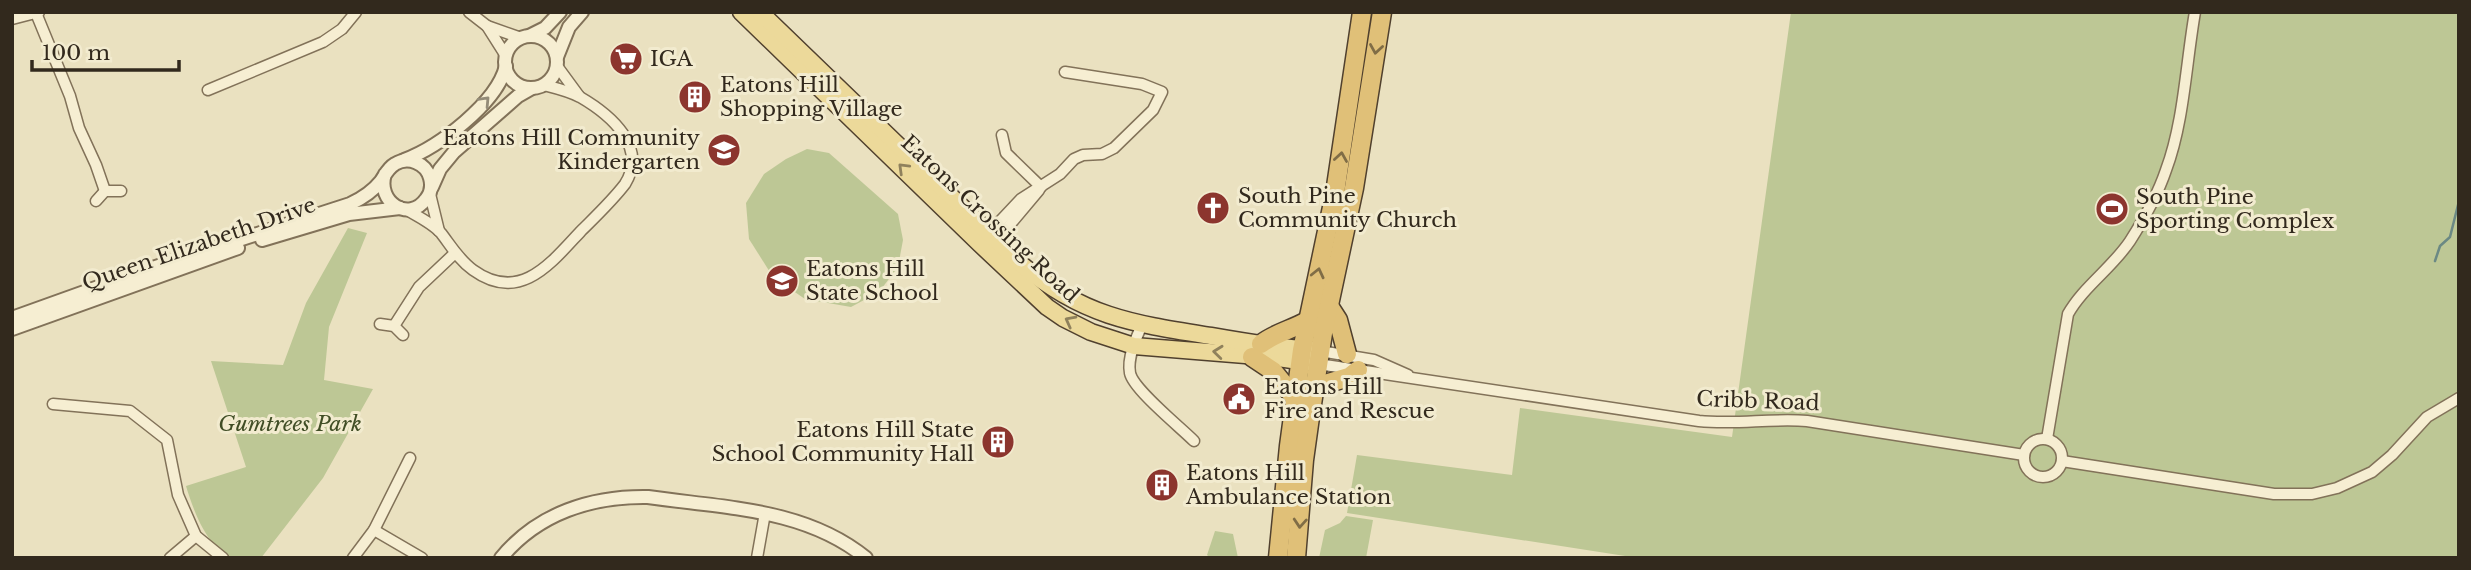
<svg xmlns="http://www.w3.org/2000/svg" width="2471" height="570" font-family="'Libre Baskerville',serif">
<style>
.green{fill:#bdc795}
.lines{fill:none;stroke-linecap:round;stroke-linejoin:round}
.stream{stroke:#6b8984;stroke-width:2.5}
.minor-casing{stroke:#827259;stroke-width:13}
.tertiary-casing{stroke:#827259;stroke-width:16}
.primary-casing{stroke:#50402e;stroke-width:19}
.trunk-casing{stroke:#50402e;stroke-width:21}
.minor{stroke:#f6eed2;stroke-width:10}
.tertiary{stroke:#f6eed2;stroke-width:12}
.primary{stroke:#ecd99a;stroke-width:16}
.trunk{stroke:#e0c078;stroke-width:18}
.oneway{stroke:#806d46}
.oneway2{stroke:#948c78}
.oneway3{stroke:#8f815c}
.labels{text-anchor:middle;stroke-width:6;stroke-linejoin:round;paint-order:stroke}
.poi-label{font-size:21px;fill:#32291d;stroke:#f2ebcf;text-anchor:start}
.street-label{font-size:21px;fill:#32291d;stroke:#f2ebcf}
.park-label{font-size:21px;font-style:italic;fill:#404d25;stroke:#f2ebcf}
</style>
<rect width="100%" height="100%" fill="#eae1c0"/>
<g class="green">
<polygon points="1791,12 2459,12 2459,558 1638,558 1347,513 1357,455 1512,475 1520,408 1732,437"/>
<polygon points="807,149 829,153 898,214 903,240 898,267 879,292 851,307 805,299 773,277 749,239 746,203 764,174 786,159"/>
<path d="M348 228 367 233 329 327 324 380 373 389 323 478 261 558C253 558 241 560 234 558 207 550 193 509 186 486L246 467 211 361 283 365 306 303Z"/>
<polygon points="1346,516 1373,520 1366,558 1319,558 1325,530 1340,523"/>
<polygon points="1215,531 1233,534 1238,558 1210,558 1207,555"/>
</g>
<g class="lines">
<polyline class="stream" points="2435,261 2440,246 2450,237 2459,201"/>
<defs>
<g id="minor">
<polyline points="469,12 487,26 506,56"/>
<polyline points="36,13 70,96 79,128 96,165 105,191"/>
<polyline points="12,19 39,12"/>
<polyline points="487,26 521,38"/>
<polyline points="557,66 579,96"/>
<polyline points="208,90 323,42 342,29 356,12"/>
<polyline points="1002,135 1006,153 1041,187"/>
<polyline points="430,194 439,231"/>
<polyline points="96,201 105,191 121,191"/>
<path d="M405 209C417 216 432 223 441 233 451 246 459 260 473 270 520 304 551 263 581 231 596 216 612 201 625 184 648 147 611 115 580 97 569 91 556 88 544 85"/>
<polyline points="989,233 1021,199 1060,174 1074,159 1083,155 1102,154 1114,148 1153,110 1162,92 1142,84 1065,72"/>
<polyline points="997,240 1039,190"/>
<polyline points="380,324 394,326 403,335"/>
<path d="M1142 325C1136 338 1127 358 1130 373 1133 389 1180 427 1194 441"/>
<polyline points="394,326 419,287 455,253"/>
<polyline points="1320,351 1374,360 1408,375"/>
<path d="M1318 364 1699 421C1735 425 1771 418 1807 421L2024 455"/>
<polyline points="53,404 130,411 167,440 178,495 196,536 223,558"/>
<path d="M2047 439 2068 314C2083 287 2112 268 2130 241 2144 219 2158 194 2166 170 2184 122 2186 63 2195 12"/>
<circle cx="2043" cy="458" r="19"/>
<polyline points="2062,461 2274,494 2312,494 2337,488 2372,472 2392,455 2427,417 2459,398"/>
<polyline points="374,530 422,558"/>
<polyline points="170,558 196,536"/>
<polyline points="353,558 374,530 410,458"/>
<polyline points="757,558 765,513"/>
</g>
<g id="tertiary">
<polyline points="529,36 545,28 560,12"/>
<circle cx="531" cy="62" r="26"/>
<polyline points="557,57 569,27 582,12"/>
<path d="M404 160C439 147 497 103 506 66"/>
<polyline points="432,187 440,169 454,152 518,96 532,88"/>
<polyline points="262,240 349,214 400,208"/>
<path d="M12 318 143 271 350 204C361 199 373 191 381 181 385 175 388 168 395 164 408 156 426 163 430 178 432 185 431 193 426 199 409 223 376 202 385 174"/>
<polyline points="12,329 238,248"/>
<path d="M501 558C538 513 592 496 648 497 723 508 805 508 866 558"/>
</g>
<g id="primary">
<polyline points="741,12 980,244 1047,307 1063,318 1091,332 1134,346 1270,357 1313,363"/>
<path d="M760 12 1022 265C1083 317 1135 324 1211 336 1245 342 1279 348 1313 350"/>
</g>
<g id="trunk">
<polyline points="1329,306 1338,320 1347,354"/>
<path d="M1261 344C1275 333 1291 330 1307 321"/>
<polyline points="1252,357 1273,371 1295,398"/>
<polyline points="1315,387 1349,377 1358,370"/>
<polyline points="1278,558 1289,446 1302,350 1335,193 1362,12"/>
<polyline points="1296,558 1304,460 1310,417 1323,333 1354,188 1382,12"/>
</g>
</defs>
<use href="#minor" class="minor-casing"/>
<use href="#tertiary" class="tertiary-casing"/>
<use href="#primary" class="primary-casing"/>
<use href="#trunk" class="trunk-casing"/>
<use href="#minor" class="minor"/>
<use href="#tertiary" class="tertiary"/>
<use href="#primary" class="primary"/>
<use href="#trunk" class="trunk"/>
</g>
<defs><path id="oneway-chevron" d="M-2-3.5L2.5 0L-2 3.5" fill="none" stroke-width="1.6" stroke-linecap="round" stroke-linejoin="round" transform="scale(1.75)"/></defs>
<g class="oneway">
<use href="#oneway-chevron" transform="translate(1376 49) rotate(99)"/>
<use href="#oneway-chevron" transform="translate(1341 157) rotate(-81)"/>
<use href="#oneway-chevron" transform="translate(1318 273) rotate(-77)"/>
<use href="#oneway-chevron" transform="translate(1300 523) rotate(94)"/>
</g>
<use class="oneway2" href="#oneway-chevron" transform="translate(485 101) rotate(-47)"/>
<g class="oneway3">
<use href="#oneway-chevron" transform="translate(903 168) rotate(-136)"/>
<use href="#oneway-chevron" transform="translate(1070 321) rotate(-152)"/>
<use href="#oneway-chevron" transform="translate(1218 352) rotate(-174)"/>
</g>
<defs>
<symbol id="supermarket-disc" viewBox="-11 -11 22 22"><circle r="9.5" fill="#8c352e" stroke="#f2ebcf"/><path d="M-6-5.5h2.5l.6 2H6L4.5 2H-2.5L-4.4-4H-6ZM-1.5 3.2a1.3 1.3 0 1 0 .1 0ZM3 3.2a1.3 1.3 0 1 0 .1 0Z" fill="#fff"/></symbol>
<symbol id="building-disc" viewBox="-11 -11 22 22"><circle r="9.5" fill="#8c352e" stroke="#f2ebcf"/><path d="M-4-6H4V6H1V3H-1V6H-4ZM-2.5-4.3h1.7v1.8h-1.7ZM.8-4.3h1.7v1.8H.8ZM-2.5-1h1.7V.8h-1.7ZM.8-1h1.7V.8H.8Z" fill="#fff"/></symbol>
<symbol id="school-disc" viewBox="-11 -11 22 22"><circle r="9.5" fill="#8c352e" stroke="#f2ebcf"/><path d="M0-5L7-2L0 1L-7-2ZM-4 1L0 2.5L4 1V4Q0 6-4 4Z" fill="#fff"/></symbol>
<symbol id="church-disc" viewBox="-11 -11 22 22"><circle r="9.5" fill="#8c352e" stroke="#f2ebcf"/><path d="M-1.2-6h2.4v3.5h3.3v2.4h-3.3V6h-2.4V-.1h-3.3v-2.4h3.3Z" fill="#fff"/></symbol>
<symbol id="stadium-disc" viewBox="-11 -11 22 22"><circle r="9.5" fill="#8c352e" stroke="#f2ebcf"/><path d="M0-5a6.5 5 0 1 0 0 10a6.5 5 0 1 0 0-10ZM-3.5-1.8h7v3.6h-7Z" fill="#fff"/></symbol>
<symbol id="civic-disc" viewBox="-11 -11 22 22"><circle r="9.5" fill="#8c352e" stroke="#f2ebcf"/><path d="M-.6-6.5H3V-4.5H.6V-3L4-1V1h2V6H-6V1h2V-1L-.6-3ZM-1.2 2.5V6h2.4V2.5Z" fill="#fff"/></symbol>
</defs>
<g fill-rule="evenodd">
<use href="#supermarket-disc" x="607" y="40" width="38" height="38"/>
<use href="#building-disc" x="676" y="78" width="38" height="38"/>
<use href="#school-disc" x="705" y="131" width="38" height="38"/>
<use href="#church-disc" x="1194" y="189" width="38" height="38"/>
<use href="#stadium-disc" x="2093" y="190" width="38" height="38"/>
<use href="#school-disc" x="763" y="262" width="38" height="38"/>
<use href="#civic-disc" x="1220" y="380" width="38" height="38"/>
<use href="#building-disc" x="979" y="423" width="38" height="38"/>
<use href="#building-disc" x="1143" y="466" width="38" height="38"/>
</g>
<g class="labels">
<g class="poi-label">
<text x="650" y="66">IGA</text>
<text x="720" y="92">Eatons Hill<tspan x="720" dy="24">Shopping Village</tspan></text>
<text x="700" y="145" text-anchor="end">Eatons Hill Community<tspan x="700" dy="24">Kindergarten</tspan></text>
<text x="1238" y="203">South Pine<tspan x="1238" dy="24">Community Church</tspan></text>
<text x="2136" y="204">South Pine<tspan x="2136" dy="24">Sporting Complex</tspan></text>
<text x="806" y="276">Eatons Hill<tspan x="806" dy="24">State School</tspan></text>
<text x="1264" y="394">Eatons Hill<tspan x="1264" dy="24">Fire and Rescue</tspan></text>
<text x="974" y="437" text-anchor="end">Eatons Hill State<tspan x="974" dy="24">School Community Hall</tspan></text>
<text x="1186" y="480">Eatons Hill<tspan x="1186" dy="24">Ambulance Station</tspan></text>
</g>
<g class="street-label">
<text transform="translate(990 219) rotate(43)" y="7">Eatons Crossing Road</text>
<text transform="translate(199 244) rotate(-19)" y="7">Queen Elizabeth Drive</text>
<text transform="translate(1758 401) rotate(2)" y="7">Cribb Road</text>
</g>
<g class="park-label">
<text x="290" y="431">Gumtrees Park</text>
</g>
</g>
<rect width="2471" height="570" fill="none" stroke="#32291d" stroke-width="28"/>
<path d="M32 60v10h147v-10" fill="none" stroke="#32291d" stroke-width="3.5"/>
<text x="42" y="60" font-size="21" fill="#32291d" stroke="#f2ebcf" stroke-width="5" paint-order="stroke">100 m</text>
</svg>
